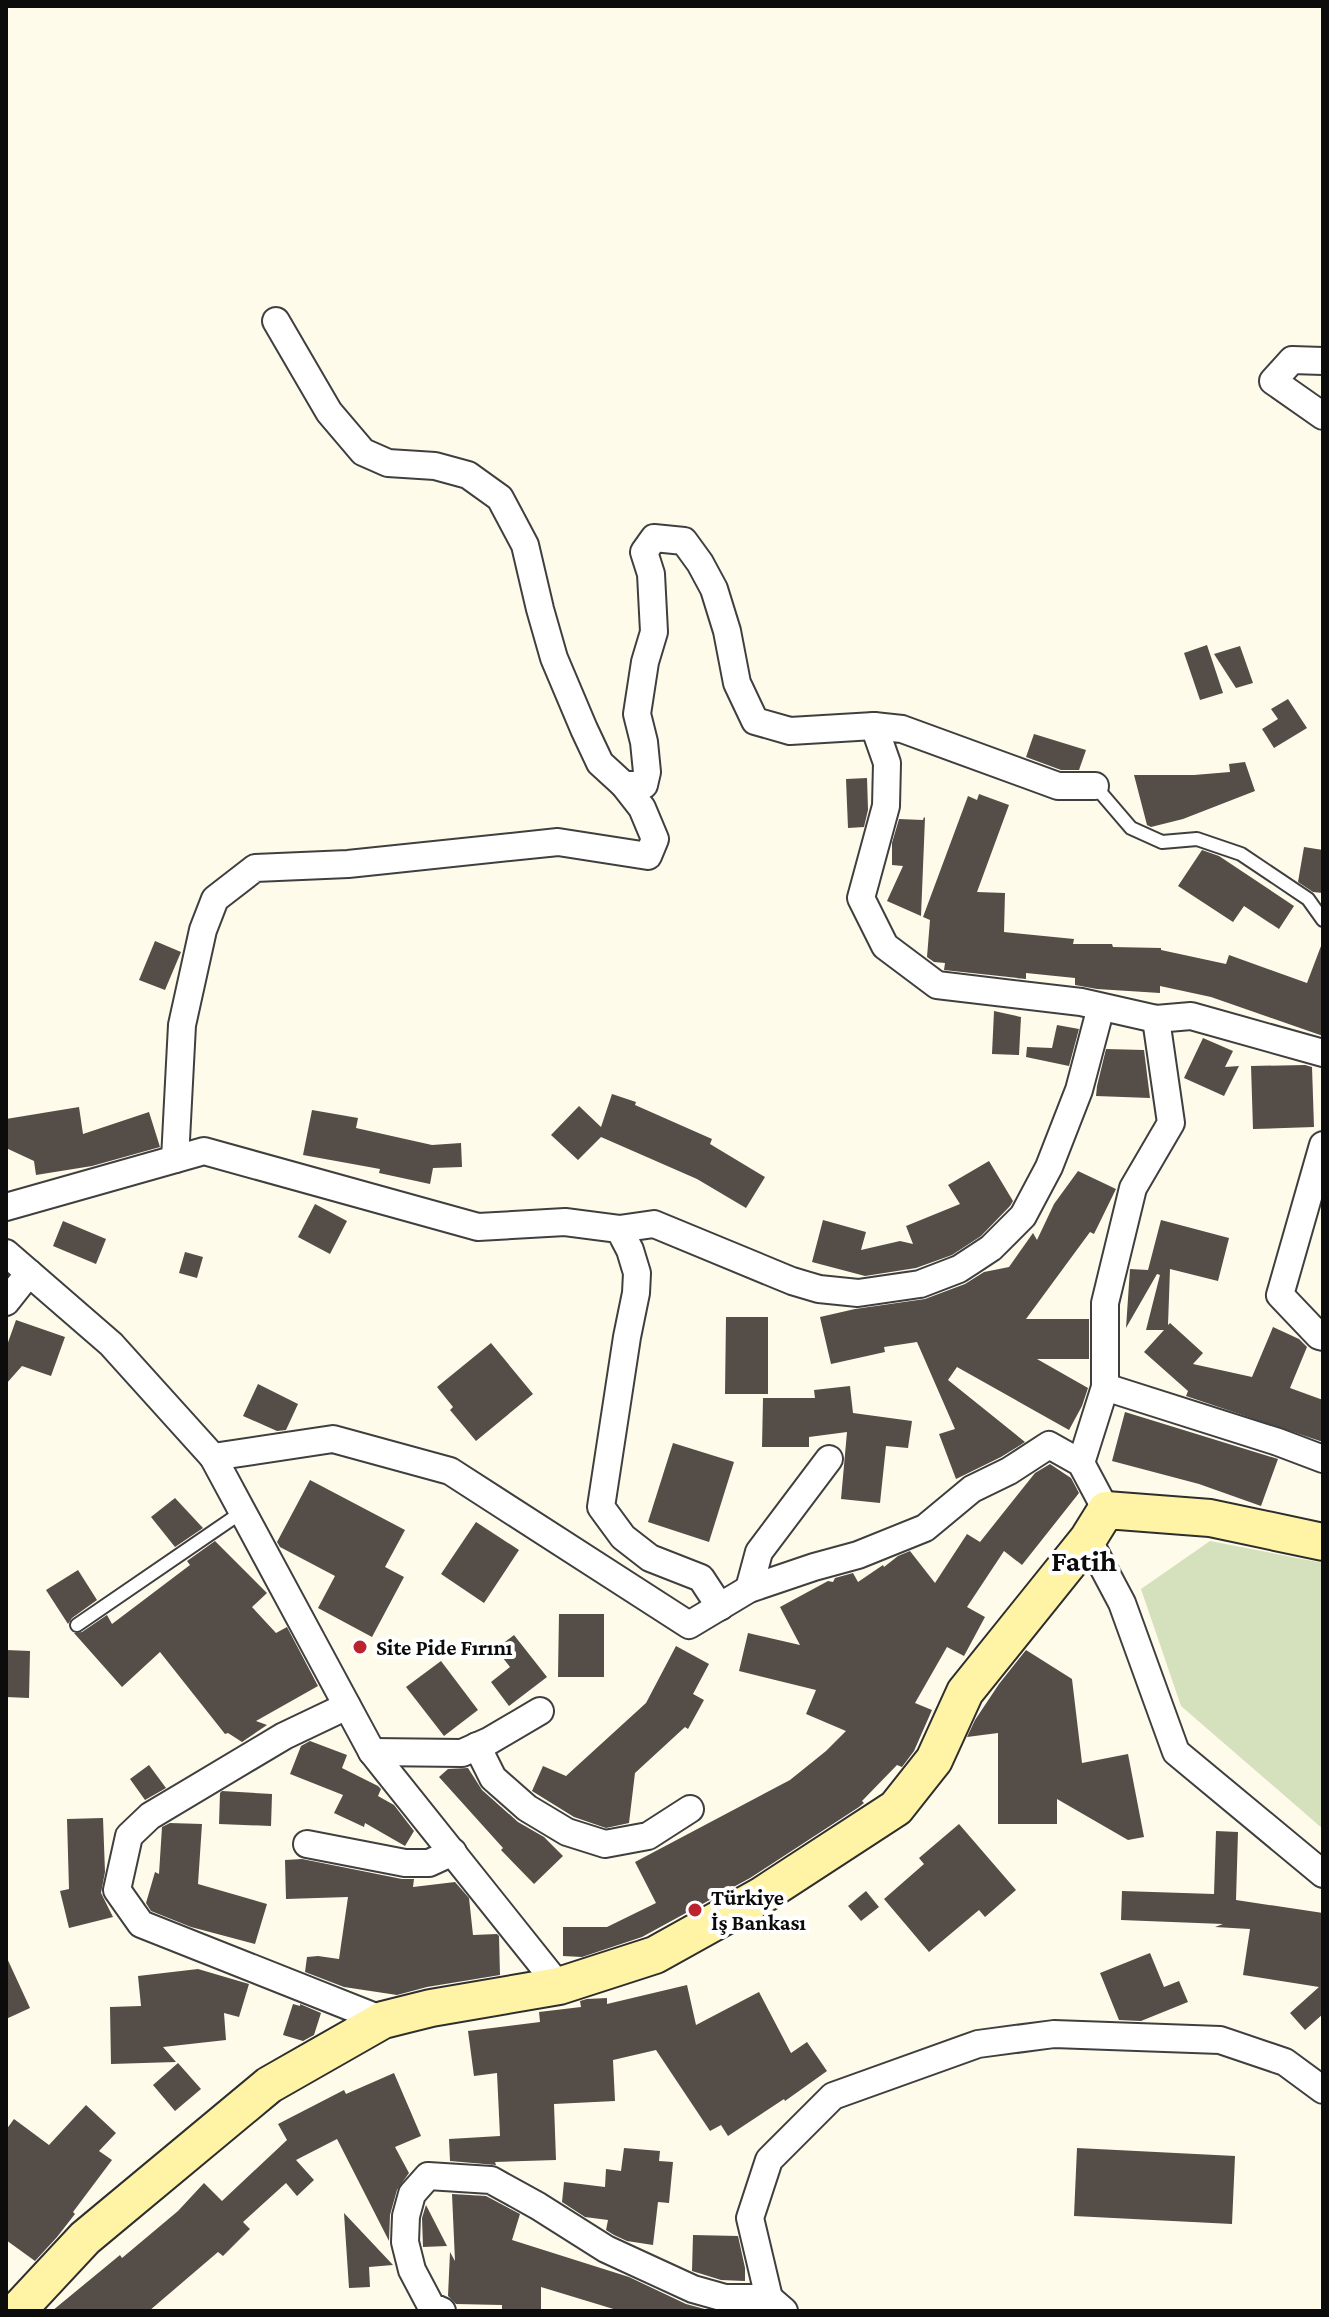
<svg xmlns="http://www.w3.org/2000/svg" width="1329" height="2317" font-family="'Crimson Pro',serif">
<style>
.cemetery{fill:#d5e0bd}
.building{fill:#544d48}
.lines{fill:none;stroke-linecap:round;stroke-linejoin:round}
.lane-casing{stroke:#3f3f3f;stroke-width:16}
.street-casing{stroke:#3f3f3f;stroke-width:30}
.secondary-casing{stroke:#2e2e2e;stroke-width:40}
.lane{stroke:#fff;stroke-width:12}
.street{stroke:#fff;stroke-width:26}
.secondary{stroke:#fff4a5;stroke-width:36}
.poi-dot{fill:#bb242d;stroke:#fff;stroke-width:3}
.labels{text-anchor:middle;stroke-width:8;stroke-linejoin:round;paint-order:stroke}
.poi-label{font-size:22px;font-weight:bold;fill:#0c0c0c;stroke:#fff;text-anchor:start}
.district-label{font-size:30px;font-weight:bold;fill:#0c0c0c;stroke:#fff}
</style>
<rect width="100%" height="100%" fill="#fffbea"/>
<polygon class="cemetery" points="1210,1541 1323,1563 1323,1829 1181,1706 1141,1589"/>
<g class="building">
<polygon points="1207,645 1223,693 1200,700 1184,653"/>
<polygon points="1240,646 1253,683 1236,688 1214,654"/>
<polygon points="1288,699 1307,728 1274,748 1262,729 1278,719 1271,709"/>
<polygon points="1034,734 1086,750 1079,770 1061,770 1026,757"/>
<polygon points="1245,762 1255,791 1183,819 1151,827 1147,825 1134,775 1194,775 1230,772 1229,764"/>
<polygon points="867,778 868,810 864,827 848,828 846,779"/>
<polygon points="979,794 1009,805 977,892 1005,893 1004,932 1074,939 1073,944 1112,944 1113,947 1161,948 1161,950 1226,964 1229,955 1307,983 1321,946 1323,946 1323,1036 1211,997 1160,986 1160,993 1097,989 1075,985 1075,978 1026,973 1026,979 944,970 945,963 934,962 927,957 930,920 923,917 968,796 977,800"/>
<polygon points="924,817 925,818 921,916 887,901 903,866 892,865 892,843 899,819 923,820"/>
<polygon points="1304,847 1323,850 1323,893 1313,892 1298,882"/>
<polygon points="1202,850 1219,856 1294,906 1279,929 1244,906 1233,922 1178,886"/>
<polygon points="155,941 181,952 165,990 139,980"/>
<polygon points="994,1011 1021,1017 1019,1055 992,1054"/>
<polygon points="1057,1025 1079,1029 1069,1066 1026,1057 1027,1047 1052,1048"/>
<polygon points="1203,1038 1233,1051 1225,1067 1239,1066 1224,1096 1184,1078"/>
<polygon points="1106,1049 1144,1050 1150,1098 1096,1096 1097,1086"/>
<polygon points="1305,1065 1312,1067 1314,1127 1253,1129 1251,1066"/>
<polygon points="612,1094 636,1102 635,1105 712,1139 710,1144 765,1177 746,1208 697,1179 601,1137 578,1160 551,1135 579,1106 601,1127"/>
<polygon points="79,1107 83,1134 149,1112 160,1147 92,1166 36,1175 34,1161 6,1148 6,1119"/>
<polygon points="312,1110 358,1118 356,1128 432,1145 461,1143 462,1167 433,1168 430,1184 379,1173 380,1169 303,1155"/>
<polygon points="989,1161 1013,1201 1010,1206 981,1236 952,1255 916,1268 865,1276 812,1262 823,1220 866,1232 861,1250 900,1241 913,1244 906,1226 960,1204 948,1185"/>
<polygon points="1078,1171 1116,1189 1094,1234 1090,1232 1026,1319 1089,1319 1089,1359 1037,1359 1088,1388 1082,1406 1069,1430 957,1367 948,1380 1025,1442 1001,1457 956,1479 939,1434 955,1429 917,1342 884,1347 885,1352 831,1364 820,1317 855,1309 925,1299 965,1284 984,1272 1009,1267 1033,1233 1037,1240 1054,1204"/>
<polygon points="315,1204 347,1221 330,1254 298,1237"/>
<polygon points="1161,1220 1229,1238 1218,1281 1170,1269 1168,1325 1170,1323 1203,1353 1193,1364 1252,1377 1273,1327 1299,1339 1307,1347 1290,1388 1323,1400 1323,1442 1186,1396 1188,1391 1144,1352 1164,1330 1146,1330 1160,1275 1157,1274 1126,1328 1130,1269 1148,1270"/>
<polygon points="63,1221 106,1239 96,1264 53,1246"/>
<polygon points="185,1252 203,1257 197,1278 179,1273"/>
<polygon points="726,1317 768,1317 768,1394 725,1394"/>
<polygon points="16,1320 65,1337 51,1376 22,1366 6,1384 6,1348"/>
<polygon points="491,1343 533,1394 476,1441 450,1410 453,1407 437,1387"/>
<polygon points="258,1384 298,1404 286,1430 277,1431 243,1416"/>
<polygon points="850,1386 853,1413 912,1421 908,1448 886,1446 880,1503 841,1499 847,1432 809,1437 809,1447 762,1447 763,1398 815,1398 814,1390"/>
<polygon points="1125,1412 1278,1459 1261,1506 1199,1484 1112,1461"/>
<polygon points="673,1443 734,1462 709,1542 648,1522"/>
<polygon points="1050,1464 1071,1478 1079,1493 1022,1565 1004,1551 967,1607 985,1617 964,1656 947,1647 915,1703 932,1710 914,1751 902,1767 897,1765 862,1801 864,1803 859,1807 750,1878 642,1937 582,1957 563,1956 563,1927 607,1927 656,1903 635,1862 790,1780 826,1751 846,1731 806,1714 816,1690 739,1671 748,1633 800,1645 780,1607 828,1581 833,1582 835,1578 853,1573 858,1582 883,1565 884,1567 898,1556 910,1551 935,1583 967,1534 980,1542 1035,1473"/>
<polygon points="310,1480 405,1530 385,1567 404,1577 372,1637 318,1608 335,1576 280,1547 277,1542"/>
<polygon points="175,1498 203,1528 175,1547 151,1517"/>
<polygon points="476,1522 519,1550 484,1603 441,1574"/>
<polygon points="215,1541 267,1593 252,1607 276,1633 287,1627 318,1686 256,1721 267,1725 242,1742 228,1733 225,1734 160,1652 122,1687 74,1633 82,1632 107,1615 112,1624 190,1565 187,1561"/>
<polygon points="78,1570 97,1600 72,1618 68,1624 46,1590"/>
<polygon points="559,1614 604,1614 604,1677 558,1677"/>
<polygon points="514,1635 547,1677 509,1706 491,1682 510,1667 496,1649"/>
<polygon points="676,1646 709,1664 693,1694 704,1700 688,1729 685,1727 635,1773 629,1823 606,1828 574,1817 532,1791 543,1766 566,1776 646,1703"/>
<polygon points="6,1650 30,1651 29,1698 6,1697"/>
<polygon points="1026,1650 1072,1679 1082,1763 1128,1754 1144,1837 1128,1840 1057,1799 1057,1824 998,1824 998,1733 967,1737 975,1720 999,1684"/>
<polygon points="441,1661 478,1710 444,1736 406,1687"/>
<polygon points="310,1741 347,1755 342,1768 378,1786 381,1789 378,1796 394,1805 414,1831 405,1846 365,1823 364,1827 334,1813 343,1795 290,1774 301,1746"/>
<polygon points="149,1765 166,1788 145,1800 130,1779"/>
<polygon points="468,1768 482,1790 518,1822 544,1837 563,1856 534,1884 501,1850 503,1848 439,1777 448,1769"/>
<polygon points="222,1791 272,1794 271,1826 219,1824 220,1793"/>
<polygon points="103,1818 105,1872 101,1893 113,1917 69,1928 60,1891 69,1889 67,1819"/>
<polygon points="170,1823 202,1824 198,1884 267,1904 255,1944 191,1927 151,1911 146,1903 155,1872 159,1874 162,1827"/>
<polygon points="959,1824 1016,1890 985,1917 979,1910 929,1952 884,1899 924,1864 919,1858"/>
<polygon points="1216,1831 1238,1832 1236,1900 1323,1913 1323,2014 1305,2030 1290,2013 1319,1987 1243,1975 1250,1929 1215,1927 1223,1924 1121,1920 1122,1891 1214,1894"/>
<polygon points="302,1859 402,1879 414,1879 413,1887 455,1882 469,1898 473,1935 497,1934 499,1936 500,1975 427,1987 397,1995 344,1987 305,1972 307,1957 318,1956 339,1959 348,1897 286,1899 285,1860"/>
<polygon points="866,1891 879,1907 861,1921 848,1906"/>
<polygon points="1150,1953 1164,1987 1179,1981 1188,2002 1141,2021 1119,2020 1100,1973"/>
<polygon points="6,1956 30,2008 6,2019"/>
<polygon points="198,1969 249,1984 239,2017 224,2013 226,2040 163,2047 176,2062 111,2064 110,2007 141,2006 138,1976"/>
<polygon points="687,1985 696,2025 759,1992 791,2053 807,2042 827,2071 785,2101 784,2099 728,2136 721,2125 710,2131 656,2050 613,2060 615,2101 554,2104 556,2160 495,2162 496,2165 450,2161 449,2139 500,2136 497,2073 474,2076 468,2031 540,2022 539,2012 581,2007 580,2001 587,1999 607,1998 607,2004"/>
<polygon points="293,2004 300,2006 300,2004 321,2013 314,2035 303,2041 283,2035"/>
<polygon points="178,2063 201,2089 175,2111 153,2085"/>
<polygon points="394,2073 421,2136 395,2147 409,2173 397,2190 390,2215 389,2241 337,2139 296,2160 314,2180 297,2196 286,2183 243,2222 250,2229 223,2256 218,2252 149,2311 52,2311 120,2255 122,2258 178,2211 204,2183 222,2201 287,2140 278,2124 344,2090 346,2094"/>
<polygon points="86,2105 116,2133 99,2151 112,2160 73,2212 75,2214 57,2237 35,2261 6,2240 6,2130 14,2119 49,2145"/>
<polygon points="624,2148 660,2151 659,2161 673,2162 669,2203 658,2202 653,2245 627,2241 614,2235 606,2230 608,2220 585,2217 562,2202 564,2182 605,2187 606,2169 621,2171"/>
<polygon points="1077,2148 1235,2156 1232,2224 1074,2216"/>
<polygon points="452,2194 486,2196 520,2214 512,2240 629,2277 686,2304 712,2311 620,2311 541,2287 541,2311 502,2311 502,2305 456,2304 448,2296 450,2252 455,2261"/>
<polygon points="426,2205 447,2246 423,2247 422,2218"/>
<polygon points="344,2213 393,2265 369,2267 370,2287 349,2288"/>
<polygon points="693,2235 738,2236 745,2268 745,2281 721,2280 692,2271"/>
</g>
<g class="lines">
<defs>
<g id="lane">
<polyline points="1095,786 1131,828 1162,842 1197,839 1241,854 1308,899 1323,920"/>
<polyline points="77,1625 242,1512"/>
</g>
<g id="street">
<polyline points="276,321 329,412 363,452 388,463 435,466 468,475 500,498 525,545 540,609 554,658 584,729 600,763 624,785 644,785 647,772 644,742 637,714 645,662 654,632 651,574 644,552 654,538 684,541 700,563 714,589 727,631 737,683 755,721 790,731 874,726"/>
<polyline points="1323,361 1292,360 1273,381 1323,416"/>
<polyline points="1095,786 1058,786 902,729 874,726 887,763 886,806 861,898 885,946 937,985 1081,1002 1156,1019 1191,1016 1323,1053"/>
<polyline points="1323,1145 1280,1295 1319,1336 1323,1337"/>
<polyline points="175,1159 182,1025 203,930 215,899 255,868 348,864 558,842 648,856 655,839 642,808 624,785"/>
<polyline points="6,1207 204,1151 478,1227 565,1222 619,1229 630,1250 637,1273 636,1293 627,1337 601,1507 623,1537 650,1558 701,1578 720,1607"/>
<polyline points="619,1229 654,1224 792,1281 819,1289 858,1293 920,1284 959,1269 991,1248 1023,1216 1049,1167 1079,1090 1101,1007"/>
<polyline points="6,1253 111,1344 213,1457 372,1752 559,1986"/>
<polyline points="6,1302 29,1273"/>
<polyline points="1105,1387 1278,1442 1323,1459"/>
<polyline points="213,1457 333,1439 450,1471 689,1625 749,1589 814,1567 858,1555 925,1528 972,1489 1009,1471 1049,1445 1081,1463 1106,1510"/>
<polyline points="1081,1463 1105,1387 1105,1303 1133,1188 1171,1123 1156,1019"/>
<polyline points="1088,1539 1122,1603 1176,1752 1323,1874"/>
<polyline points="749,1589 759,1552 829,1459"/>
<polyline points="347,1706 284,1736 150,1816 129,1836 117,1890 141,1924 383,2020"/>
<polyline points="477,1746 493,1778 527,1808 567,1832 605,1844 648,1836 690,1809"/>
<polyline points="372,1752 462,1753 489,1741 540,1711"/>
<polyline points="307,1844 405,1863 429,1863 453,1852"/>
<polyline points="769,2298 750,2218 769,2160 833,2096 978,2044 1054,2034 1220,2040 1285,2062 1323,2090"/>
<polyline points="442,2311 431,2306 412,2270 405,2242 406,2216 412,2194 428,2176 491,2180 538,2206 606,2249 693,2289 725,2298 769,2298 784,2311"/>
</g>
<polyline id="secondary" points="17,2311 85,2238 269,2085 383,2020 431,2008 559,1986 655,1955 761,1896 896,1808 934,1760 965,1692 1088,1539 1106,1510 1210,1518 1323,1542"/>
</defs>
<use href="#lane" class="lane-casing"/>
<use href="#street" class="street-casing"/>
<use href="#secondary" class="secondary-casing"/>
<use href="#lane" class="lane"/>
<use href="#street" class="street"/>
<use href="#secondary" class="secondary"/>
</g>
<g class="poi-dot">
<circle cx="360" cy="1647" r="8"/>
<circle cx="695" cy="1910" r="8"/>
</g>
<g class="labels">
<g class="poi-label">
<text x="376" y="1655">Site Pide Fırını</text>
<text x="711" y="1905">Türkiye<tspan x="711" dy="25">İş Bankası</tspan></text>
</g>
<g class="district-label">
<text x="1084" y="1571">Fatih</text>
</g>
</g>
<rect width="1329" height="2317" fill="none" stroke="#0c0c0c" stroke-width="16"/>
</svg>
